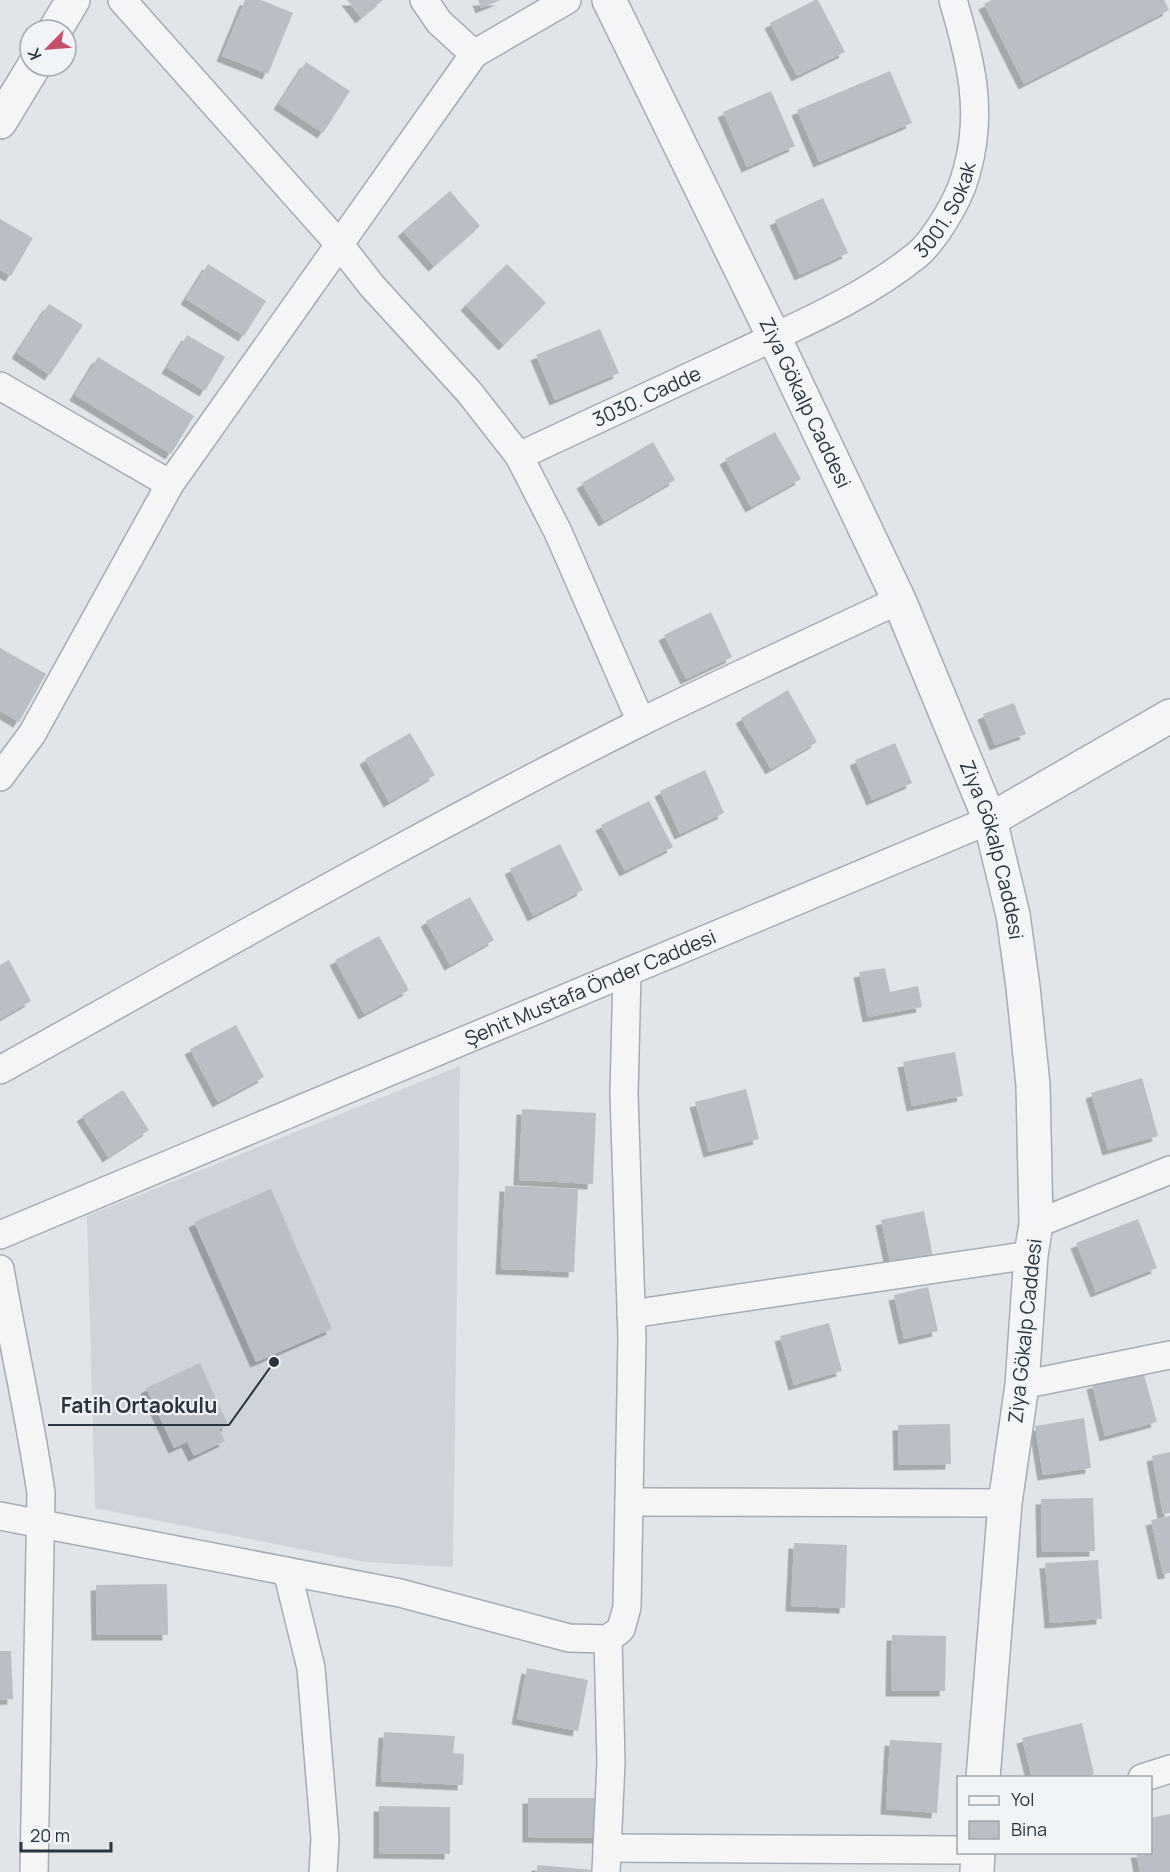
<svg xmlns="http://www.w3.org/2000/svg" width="1170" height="1872" font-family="Manrope,sans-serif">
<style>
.built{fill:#cfd4db}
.building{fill:#b9bfc5;filter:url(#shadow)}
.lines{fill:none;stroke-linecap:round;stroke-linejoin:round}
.minor-casing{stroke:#a6acb3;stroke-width:30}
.tertiary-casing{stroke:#a6acb3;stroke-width:36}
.minor{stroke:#f4f5f7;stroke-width:27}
.tertiary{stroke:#f4f5f7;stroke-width:33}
.labels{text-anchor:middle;stroke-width:4.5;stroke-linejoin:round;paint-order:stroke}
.street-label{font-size:20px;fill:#2a343f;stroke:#f1f4f6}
.leader{fill:none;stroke:#2a343f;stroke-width:2}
.callout-dot{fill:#2a343f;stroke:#f1f4f6;stroke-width:2}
.callout-label{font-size:21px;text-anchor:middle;font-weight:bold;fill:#2a343f;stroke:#f1f4f6;stroke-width:4.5;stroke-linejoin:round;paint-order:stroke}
</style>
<defs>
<filter id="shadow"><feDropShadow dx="-5.5" dy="5.5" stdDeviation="0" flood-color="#0004"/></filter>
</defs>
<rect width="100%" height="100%" fill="#e1e5e9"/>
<polygon class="built" points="460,1066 453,1567 365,1562 95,1508 87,1216"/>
<g class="building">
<polygon points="245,0 261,0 293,13 268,74 222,56"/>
<polygon points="347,0 383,0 361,18"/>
<polygon points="478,0 501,0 481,8"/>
<polygon points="815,0 818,0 845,52 797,76 770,23"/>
<polygon points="992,0 1164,0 1169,10 1024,84 984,4"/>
<polygon points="306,62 350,91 323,133 279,104"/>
<polygon points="890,71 912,123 819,162 797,110"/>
<polygon points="771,91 795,146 747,167 723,112"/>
<polygon points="450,191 480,226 434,266 403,231"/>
<polygon points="823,198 848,253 800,275 775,220"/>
<polygon points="0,219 33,238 11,276 0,270"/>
<polygon points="208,264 266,301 244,336 186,299"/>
<polygon points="507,264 546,303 504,345 466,305"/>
<polygon points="49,304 83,325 50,375 17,353"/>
<polygon points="600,329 619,373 555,400 536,355"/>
<polygon points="187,335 225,357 205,391 167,368"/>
<polygon points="98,357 194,416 171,454 75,395"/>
<polygon points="775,432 801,479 751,507 725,459"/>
<polygon points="653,442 675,480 604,521 582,483"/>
<polygon points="711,612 732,657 686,679 664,635"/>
<polygon points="0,648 46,674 19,722 0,711"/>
<polygon points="788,690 817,742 771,769 741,718"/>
<polygon points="1014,703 1026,734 995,745 983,714"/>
<polygon points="410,733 435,775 389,802 365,759"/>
<polygon points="895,743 912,783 872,800 855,760"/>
<polygon points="705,770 724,813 680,834 660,791"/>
<polygon points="649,801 673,847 625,871 601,825"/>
<polygon points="560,844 583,890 533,916 510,869"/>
<polygon points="470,897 494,940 450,965 426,921"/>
<polygon points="379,936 409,990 364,1014 335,960"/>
<polygon points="9,960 31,1001 0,1019 0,965"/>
<polygon points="885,968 890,992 918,986 922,1007 868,1017 859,972"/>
<polygon points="236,1025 264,1077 218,1102 190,1049"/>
<polygon points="955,1052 963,1096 912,1106 903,1062"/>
<polygon points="1142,1078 1158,1136 1108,1150 1091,1093"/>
<polygon points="746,1089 759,1139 709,1152 695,1102"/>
<polygon points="123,1090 149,1130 108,1157 82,1116"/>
<polygon points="522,1109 596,1113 593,1184 519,1180"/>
<polygon points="505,1186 578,1189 574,1272 501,1269"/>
<polygon points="271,1189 332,1329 256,1362 194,1222"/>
<polygon points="924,1211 933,1257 891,1266 881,1220"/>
<polygon points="1138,1219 1157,1268 1096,1292 1076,1243"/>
<polygon points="928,1287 938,1331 904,1339 894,1295"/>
<polygon points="829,1323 842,1371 794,1385 780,1336"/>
<polygon points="200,1363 228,1425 219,1429 225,1441 194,1456 187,1442 174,1448 146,1388"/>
<polygon points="1143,1371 1157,1422 1105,1436 1092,1384"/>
<polygon points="1084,1418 1091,1468 1043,1475 1035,1426"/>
<polygon points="950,1424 951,1464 899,1465 898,1425"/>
<polygon points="1170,1452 1170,1513 1163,1514 1152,1456"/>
<polygon points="1093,1498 1095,1551 1042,1552 1041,1499"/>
<polygon points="1170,1516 1170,1573 1163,1574 1151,1520"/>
<polygon points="794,1543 847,1545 845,1608 791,1606"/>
<polygon points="1098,1560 1102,1619 1050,1623 1045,1563"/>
<polygon points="167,1584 168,1635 97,1635 96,1585"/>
<polygon points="892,1635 946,1636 945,1691 891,1691"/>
<polygon points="0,1651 11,1651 13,1699 0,1700"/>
<polygon points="527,1668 588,1680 578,1731 517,1719"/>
<polygon points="1082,1723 1094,1774 1081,1778 1032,1778 1022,1738"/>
<polygon points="384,1732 455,1736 453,1753 464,1754 463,1785 381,1781"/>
<polygon points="890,1740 942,1743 937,1813 886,1809"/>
<polygon points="528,1798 600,1798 599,1838 528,1837"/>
<polygon points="379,1806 450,1807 450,1854 379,1853"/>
<polygon points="1170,1814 1170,1872 1140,1872 1136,1852 1150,1852 1150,1818"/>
<polygon points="537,1865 593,1870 593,1872 537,1872"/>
</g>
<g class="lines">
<defs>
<g id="minor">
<polyline points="122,0 340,245 372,286 469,392 519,456 558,532 641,722"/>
<polyline points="424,0 439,22 474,54"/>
<polyline points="0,386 170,484"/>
<path id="s1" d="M519 456C592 422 665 388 738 354 799 325 864 298 917 255 932 243 952 210 960 191 963 185 965 177 967 170 984 110 970 58 953 0"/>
<polyline points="0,777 32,734 170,484 474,54 567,0"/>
<path d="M0 1070C212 952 424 831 641 722 726 680 813 641 899 600"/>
<polyline points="1036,1224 1170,1170"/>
<path id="s2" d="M0 1235 990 820"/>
<path d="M0 1269C13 1344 30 1418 41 1493L34 1872"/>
<polyline points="631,1314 1031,1255"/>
<polyline points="1022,1385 1170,1355"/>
<polyline points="629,1502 1005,1503"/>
<polyline points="0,1516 400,1593 569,1638 608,1639 621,1629 627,1607 632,1338 624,1094 627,973"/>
<polyline points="287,1571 311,1668 325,1839 323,1872"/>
<polyline points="1142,1778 1170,1769"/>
<polyline points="607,1848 958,1850"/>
<polyline points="606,1872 611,1762 608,1639"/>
</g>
<g id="tertiary">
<path id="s3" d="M609 0 774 337 899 600 990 820 1013 915 1023 987 1033 1085 1036 1224 1031 1255 1022 1385 1005 1503 983 1778"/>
<polyline points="55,30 73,0"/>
<polyline points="0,122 34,66"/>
<polyline points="990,820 1170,716"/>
<polyline points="977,1872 978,1852"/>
</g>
</defs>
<use href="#minor" class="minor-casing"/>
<use href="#tertiary" class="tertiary-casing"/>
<use href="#minor" class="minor"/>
<use href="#tertiary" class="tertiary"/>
</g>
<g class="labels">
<g class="street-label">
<text dy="7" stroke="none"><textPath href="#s1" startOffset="501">3001. Sokak</textPath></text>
<text dy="7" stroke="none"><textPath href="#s1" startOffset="141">3030. Cadde</textPath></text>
<text dy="7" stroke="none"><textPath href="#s3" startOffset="448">Ziya Gökalp Caddesi</textPath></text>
<text dy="7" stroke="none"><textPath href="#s3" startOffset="934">Ziya Gökalp Caddesi</textPath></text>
<text dy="7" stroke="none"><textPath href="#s2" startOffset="640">Şehit Mustafa Önder Caddesi</textPath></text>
<text transform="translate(1025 1331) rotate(-84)" y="7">Ziya Gökalp Caddesi</text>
</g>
</g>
<path class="leader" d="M274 1362L229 1425H48"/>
<circle class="callout-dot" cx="274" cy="1362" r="6"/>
<g class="callout-label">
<text x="139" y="1413">Fatih Ortaokulu</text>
</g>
<rect x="957" y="1776" width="195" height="78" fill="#f1f4f6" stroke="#a1a7ad" stroke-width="1.5"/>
<rect x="969" y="1796" width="30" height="9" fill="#f4f5f7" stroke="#a1a7ad" stroke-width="1.5"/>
<text x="1011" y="1806" font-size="18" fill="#2a343f">Yol</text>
<rect x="969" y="1821" width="30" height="18" fill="#b9bfc5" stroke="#a1a7ad" stroke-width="1.5"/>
<text x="1011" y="1836" font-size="18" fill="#2a343f">Bina</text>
<g transform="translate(48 48) rotate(245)"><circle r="28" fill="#f1f4f6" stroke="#a1a7ad" stroke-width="1.5"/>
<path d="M0-4.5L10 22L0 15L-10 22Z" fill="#c54e6c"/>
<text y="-9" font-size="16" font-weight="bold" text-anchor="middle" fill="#2a343f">K</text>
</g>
<path d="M21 1842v9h90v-9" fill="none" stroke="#2a343f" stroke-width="3"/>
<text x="30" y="1842" font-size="18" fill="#2a343f" stroke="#f1f4f6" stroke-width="4.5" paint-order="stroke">20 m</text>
</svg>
